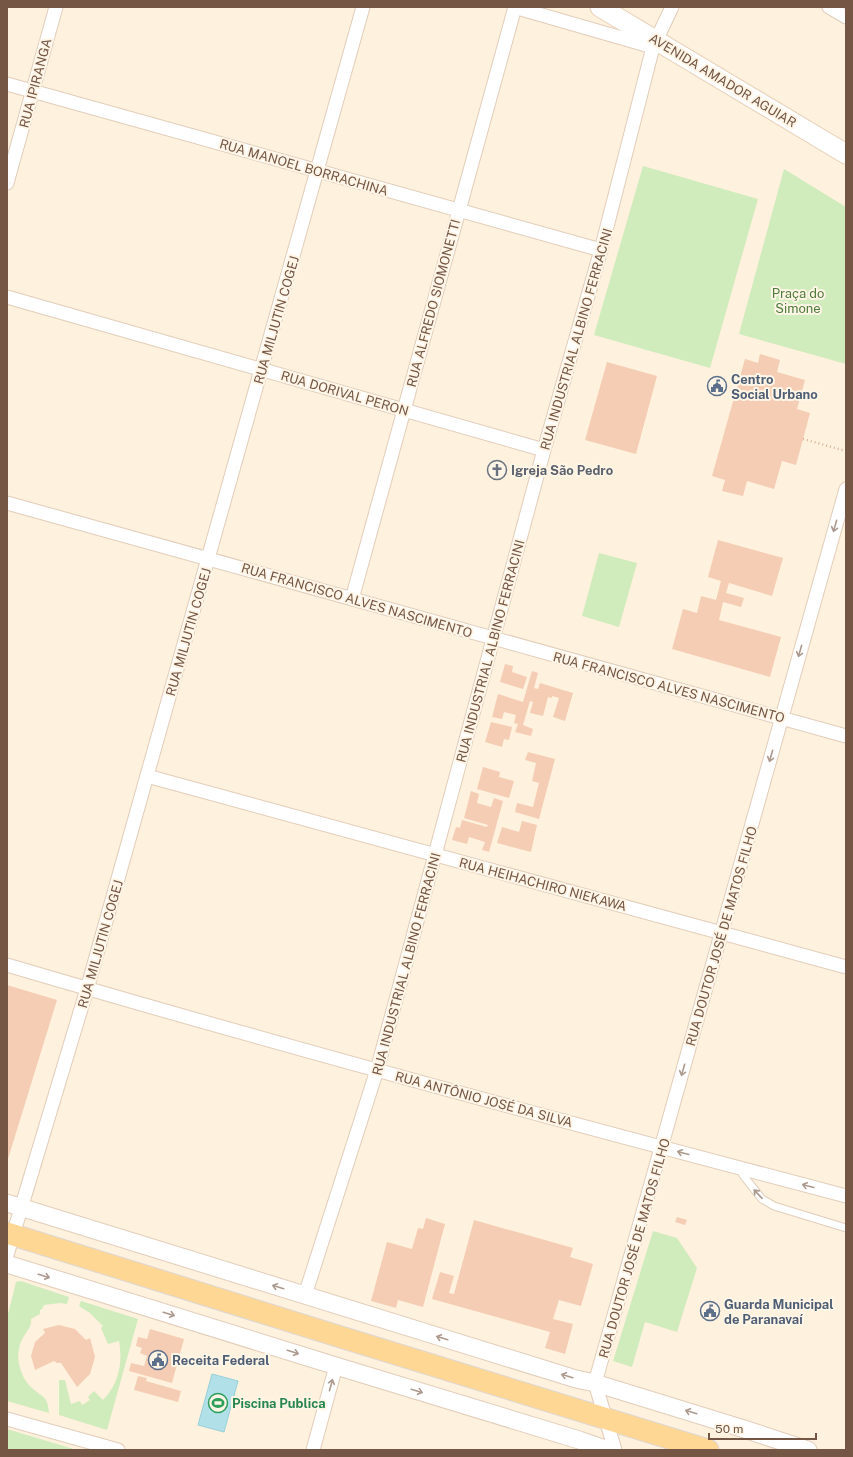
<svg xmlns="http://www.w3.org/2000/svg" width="853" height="1457" font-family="'Public Sans',sans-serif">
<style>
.green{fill:#d0ebbc}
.water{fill:#b2e0e8;stroke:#97d0da}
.building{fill:#f5cdb4}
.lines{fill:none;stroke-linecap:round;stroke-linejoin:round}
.service-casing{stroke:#e2cdba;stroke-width:9}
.minor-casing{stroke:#e2cdba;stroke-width:15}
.tertiary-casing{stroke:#e2cdba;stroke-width:19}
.secondary-casing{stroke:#e9d0b9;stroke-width:21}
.primary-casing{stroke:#ded6d2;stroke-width:23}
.path{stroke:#d9b198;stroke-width:2.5;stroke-dasharray:1 3;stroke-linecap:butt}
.service{stroke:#fff;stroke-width:7}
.minor{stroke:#fff;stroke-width:13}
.tertiary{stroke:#fff;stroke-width:17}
.secondary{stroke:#fff;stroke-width:19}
.primary{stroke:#ffd794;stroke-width:21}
.oneway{stroke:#ac9a8f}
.labels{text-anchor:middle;stroke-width:4;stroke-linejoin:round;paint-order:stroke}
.street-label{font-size:13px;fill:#755645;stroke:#fff5e6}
.park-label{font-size:13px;fill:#4f7c3c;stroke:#fff5e6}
.service-label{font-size:13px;font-weight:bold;fill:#4e5e75;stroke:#fff5e6;text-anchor:start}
.worship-label{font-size:13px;font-weight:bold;fill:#5b616d;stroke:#fff5e6;text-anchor:start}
.leisure-label{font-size:13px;font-weight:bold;fill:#27864d;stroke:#fff5e6;text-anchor:start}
</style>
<rect width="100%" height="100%" fill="#fef1de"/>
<g class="green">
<polygon points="643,166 758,199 710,368 594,335"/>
<polygon points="784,169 846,207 846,364 739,334"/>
<polygon points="599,553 637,563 619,627 582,616"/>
<polygon points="653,1231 677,1238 697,1268 677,1332 645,1322 632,1367 613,1361"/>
<path d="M21 1281 69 1297 67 1304 60 1303 44 1305 42 1309 40 1310V1314L31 1319C32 1327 27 1330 24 1336 19 1344 17 1354 19 1364 21 1373 25 1382 32 1388 43 1398 48 1396 49 1413L7 1401V1318L16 1282Z"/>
<path d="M81 1301 138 1319 107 1430 59 1415V1380H65L71 1404 80 1401 82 1405 90 1400 88 1397 94 1391 103 1400C119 1384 123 1362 119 1341L108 1344 101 1328 103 1326 90 1313 79 1306Z"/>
<polygon points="7,1429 77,1450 7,1450"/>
</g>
<polygon class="water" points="212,1374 238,1381 224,1432 198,1425"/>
<g class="building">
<polygon points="760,354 780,360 777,372 805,380 797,409 810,413 796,465 782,461 774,489 747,481 743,496 722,491 725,480 712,476 745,359 758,363"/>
<polygon points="607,362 657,376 636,454 585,440"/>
<polygon points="718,540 783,558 772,596 729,583 726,593 744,598 741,607 723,602 719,620 781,637 770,677 672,649 683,609 697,613 701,596 716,600 721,581 708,577"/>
<polygon points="505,664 513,666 512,672 527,677 523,689 500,682"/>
<polygon points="532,671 538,673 534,688 538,689 540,683 573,693 565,721 553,717 559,698 552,696 552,698 548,697 543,716 530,713 533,702 530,701 523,725 533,729 531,736 515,732 518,724 514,723 516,715 504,712 502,719 492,717 498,694 523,702"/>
<polygon points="491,722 512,727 509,740 504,739 502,747 485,742"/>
<polygon points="528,752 555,759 539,819 515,812 517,803 533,807 539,783 532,781 536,763 525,760"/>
<polygon points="483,767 500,772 499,777 514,781 509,798 477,789"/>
<polygon points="471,791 479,794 477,803 491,807 494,798 503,801 489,852 482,850 485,842 469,837 467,844 452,840 456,827 460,828 462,820 487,827 488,825 464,818"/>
<polygon points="522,821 537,825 531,852 497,843 502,827 519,832"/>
<polygon points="7,985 57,1000 7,1162"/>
<polygon points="677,1217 687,1220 685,1225 675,1222"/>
<polygon points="426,1218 445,1224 423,1307 398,1300 396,1308 371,1301 387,1242 412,1249 418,1228 423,1229"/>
<polygon points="474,1220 573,1248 570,1257 593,1264 581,1306 559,1300 553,1319 573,1324 565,1354 545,1348 550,1332 432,1299 440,1272 454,1276 449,1293 454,1294"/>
<polygon points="59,1325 75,1329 86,1340 90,1338 95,1357 90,1374 77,1387 61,1363 57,1363 54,1361 35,1370 31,1356 35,1342 45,1333 43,1329"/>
<polygon points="150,1329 184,1339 172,1383 129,1371 131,1363 144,1366 147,1356 140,1353 142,1348 136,1346 138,1337 147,1339"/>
<polygon points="138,1376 147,1378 146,1381 181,1391 178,1402 134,1390"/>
</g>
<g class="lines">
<defs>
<polyline id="service" points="740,1168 743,1175 762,1199 774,1206 846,1228"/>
<g id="minor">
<polyline points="514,7 653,47"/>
<polyline points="829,7 846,17"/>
<polyline points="7,84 601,250"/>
<polyline points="7,183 56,7"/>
<polyline points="7,297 544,450"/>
<polyline points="7,503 846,736"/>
<path d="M352 599C407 402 460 204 515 7"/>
<polyline points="147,776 846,967"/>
<path d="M7 965C285 1047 565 1122 846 1196"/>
<polyline points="7,1255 87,989 363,7"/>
<polyline points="305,1295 377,1070 544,450 601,250 653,47 672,7"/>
<polyline points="7,1419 118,1450"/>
<polyline points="313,1450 336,1366"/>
<polyline points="615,1450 595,1383 846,489"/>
</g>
<g id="tertiary">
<polyline points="7,1203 576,1379 595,1383 741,1428 808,1450"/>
<polyline points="7,1264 336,1366 579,1440 608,1450"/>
</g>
<polyline id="secondary" points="600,7 846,154"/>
<polyline id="primary" points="7,1233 344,1338 708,1450"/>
</defs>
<use href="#service" class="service-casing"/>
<use href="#minor" class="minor-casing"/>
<use href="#tertiary" class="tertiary-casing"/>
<use href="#secondary" class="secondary-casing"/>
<use href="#primary" class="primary-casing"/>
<polyline class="path" points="803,439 846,451"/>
<use href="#service" class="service"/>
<use href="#minor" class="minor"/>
<use href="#tertiary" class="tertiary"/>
<use href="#secondary" class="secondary"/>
<use href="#primary" class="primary"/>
</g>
<defs><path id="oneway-shaft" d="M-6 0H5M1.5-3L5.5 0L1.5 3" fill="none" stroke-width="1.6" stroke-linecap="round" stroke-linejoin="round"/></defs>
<g class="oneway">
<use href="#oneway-shaft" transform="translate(835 526) rotate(106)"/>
<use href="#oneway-shaft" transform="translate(800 651) rotate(106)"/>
<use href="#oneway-shaft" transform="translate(771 756) rotate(106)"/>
<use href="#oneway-shaft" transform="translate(683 1070) rotate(106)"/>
<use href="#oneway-shaft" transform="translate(683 1153) rotate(-165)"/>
<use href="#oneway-shaft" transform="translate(808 1186) rotate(-165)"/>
<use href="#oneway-shaft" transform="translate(758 1194) rotate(-133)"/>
<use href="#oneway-shaft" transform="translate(44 1276) rotate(17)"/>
<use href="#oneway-shaft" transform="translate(278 1287) rotate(-163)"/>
<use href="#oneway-shaft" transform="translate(169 1314) rotate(17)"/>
<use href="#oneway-shaft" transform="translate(442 1338) rotate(-163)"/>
<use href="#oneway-shaft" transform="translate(293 1352) rotate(18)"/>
<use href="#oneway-shaft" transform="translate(567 1376) rotate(-163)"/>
<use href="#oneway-shaft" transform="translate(331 1385) rotate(-75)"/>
<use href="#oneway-shaft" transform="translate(417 1391) rotate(17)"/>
<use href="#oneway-shaft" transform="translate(691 1412) rotate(-163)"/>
</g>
<defs>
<symbol id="civic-ring" viewBox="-11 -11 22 22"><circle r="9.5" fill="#fff5e6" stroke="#5c6f8a" stroke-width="1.5"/><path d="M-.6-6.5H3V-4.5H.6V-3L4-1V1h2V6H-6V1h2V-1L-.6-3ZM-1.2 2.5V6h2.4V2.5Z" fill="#5c6f8a"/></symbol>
<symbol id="church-ring" viewBox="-11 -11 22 22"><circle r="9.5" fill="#fff5e6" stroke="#6b7280" stroke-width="1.5"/><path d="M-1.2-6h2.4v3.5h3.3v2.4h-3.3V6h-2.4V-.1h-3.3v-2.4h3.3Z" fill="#6b7280"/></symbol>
<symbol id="stadium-ring" viewBox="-11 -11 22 22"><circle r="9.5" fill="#fff5e6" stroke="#2e9e5b" stroke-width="1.5"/><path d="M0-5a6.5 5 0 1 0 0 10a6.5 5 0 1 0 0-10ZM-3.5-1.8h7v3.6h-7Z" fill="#2e9e5b"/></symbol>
</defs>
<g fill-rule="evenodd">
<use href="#civic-ring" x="706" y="375" width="22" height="22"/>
<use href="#church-ring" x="486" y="459" width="22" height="22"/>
<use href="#civic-ring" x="699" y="1300" width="22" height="22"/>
<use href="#civic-ring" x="147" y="1349" width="22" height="22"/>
<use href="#stadium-ring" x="207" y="1392" width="22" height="22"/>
</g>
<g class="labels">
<g class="street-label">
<text transform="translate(723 80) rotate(31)" y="5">AVENIDA AMADOR AGUIAR</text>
<text transform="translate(35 83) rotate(-75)" y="5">RUA IPIRANGA</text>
<text transform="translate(304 167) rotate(16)" y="5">RUA MANOEL BORRACHINA</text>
<text transform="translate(433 303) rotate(-75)" y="5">RUA ALFREDO SIOMONETTI</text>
<text transform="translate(276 320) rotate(-74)" y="5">RUA MILJUTIN COGEJ</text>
<text transform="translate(576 339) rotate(-74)" y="5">RUA INDUSTRIAL ALBINO FERRACINI</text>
<text transform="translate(345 393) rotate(16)" y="5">RUA DORIVAL PERON</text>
<text transform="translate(357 600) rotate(16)" y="5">RUA FRANCISCO ALVES NASCIMENTO</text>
<text transform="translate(188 632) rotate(-74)" y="5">RUA MILJUTIN COGEJ</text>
<text transform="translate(490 651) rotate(-75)" y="5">RUA INDUSTRIAL ALBINO FERRACINI</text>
<text transform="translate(669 687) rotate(15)" y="5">RUA FRANCISCO ALVES NASCIMENTO</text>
<text transform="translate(543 884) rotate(15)" y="5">RUA HEIHACHIRO NIEKAWA</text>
<text transform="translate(721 936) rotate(-74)" y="5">RUA DOUTOR JOSÉ DE MATOS FILHO</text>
<text transform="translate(100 944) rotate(-74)" y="5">RUA MILJUTIN COGEJ</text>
<text transform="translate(406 964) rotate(-75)" y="5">RUA INDUSTRIAL ALBINO FERRACINI</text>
<text transform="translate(484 1099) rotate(15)" y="5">RUA ANTÔNIO JOSÉ DA SILVA</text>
<text transform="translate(634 1248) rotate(-74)" y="5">RUA DOUTOR JOSÉ DE MATOS FILHO</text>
</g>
<g class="park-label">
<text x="798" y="298">Praça do<tspan x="798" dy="15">Simone</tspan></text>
</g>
<g class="service-label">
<text x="731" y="384">Centro<tspan x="731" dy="15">Social Urbano</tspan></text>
<text x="724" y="1309">Guarda Municipal<tspan x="724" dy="15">de Paranavaí</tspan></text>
<text x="172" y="1365">Receita Federal</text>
</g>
<g class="worship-label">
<text x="511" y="475">Igreja São Pedro</text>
</g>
<g class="leisure-label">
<text x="232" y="1408">Piscina Publica</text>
</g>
</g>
<rect width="853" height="1457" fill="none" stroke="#755645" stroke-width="16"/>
<path d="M709 1433v6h107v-6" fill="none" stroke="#755645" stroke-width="2"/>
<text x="715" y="1433" font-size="12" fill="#755645" stroke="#fff5e6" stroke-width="3" paint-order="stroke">50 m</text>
</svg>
